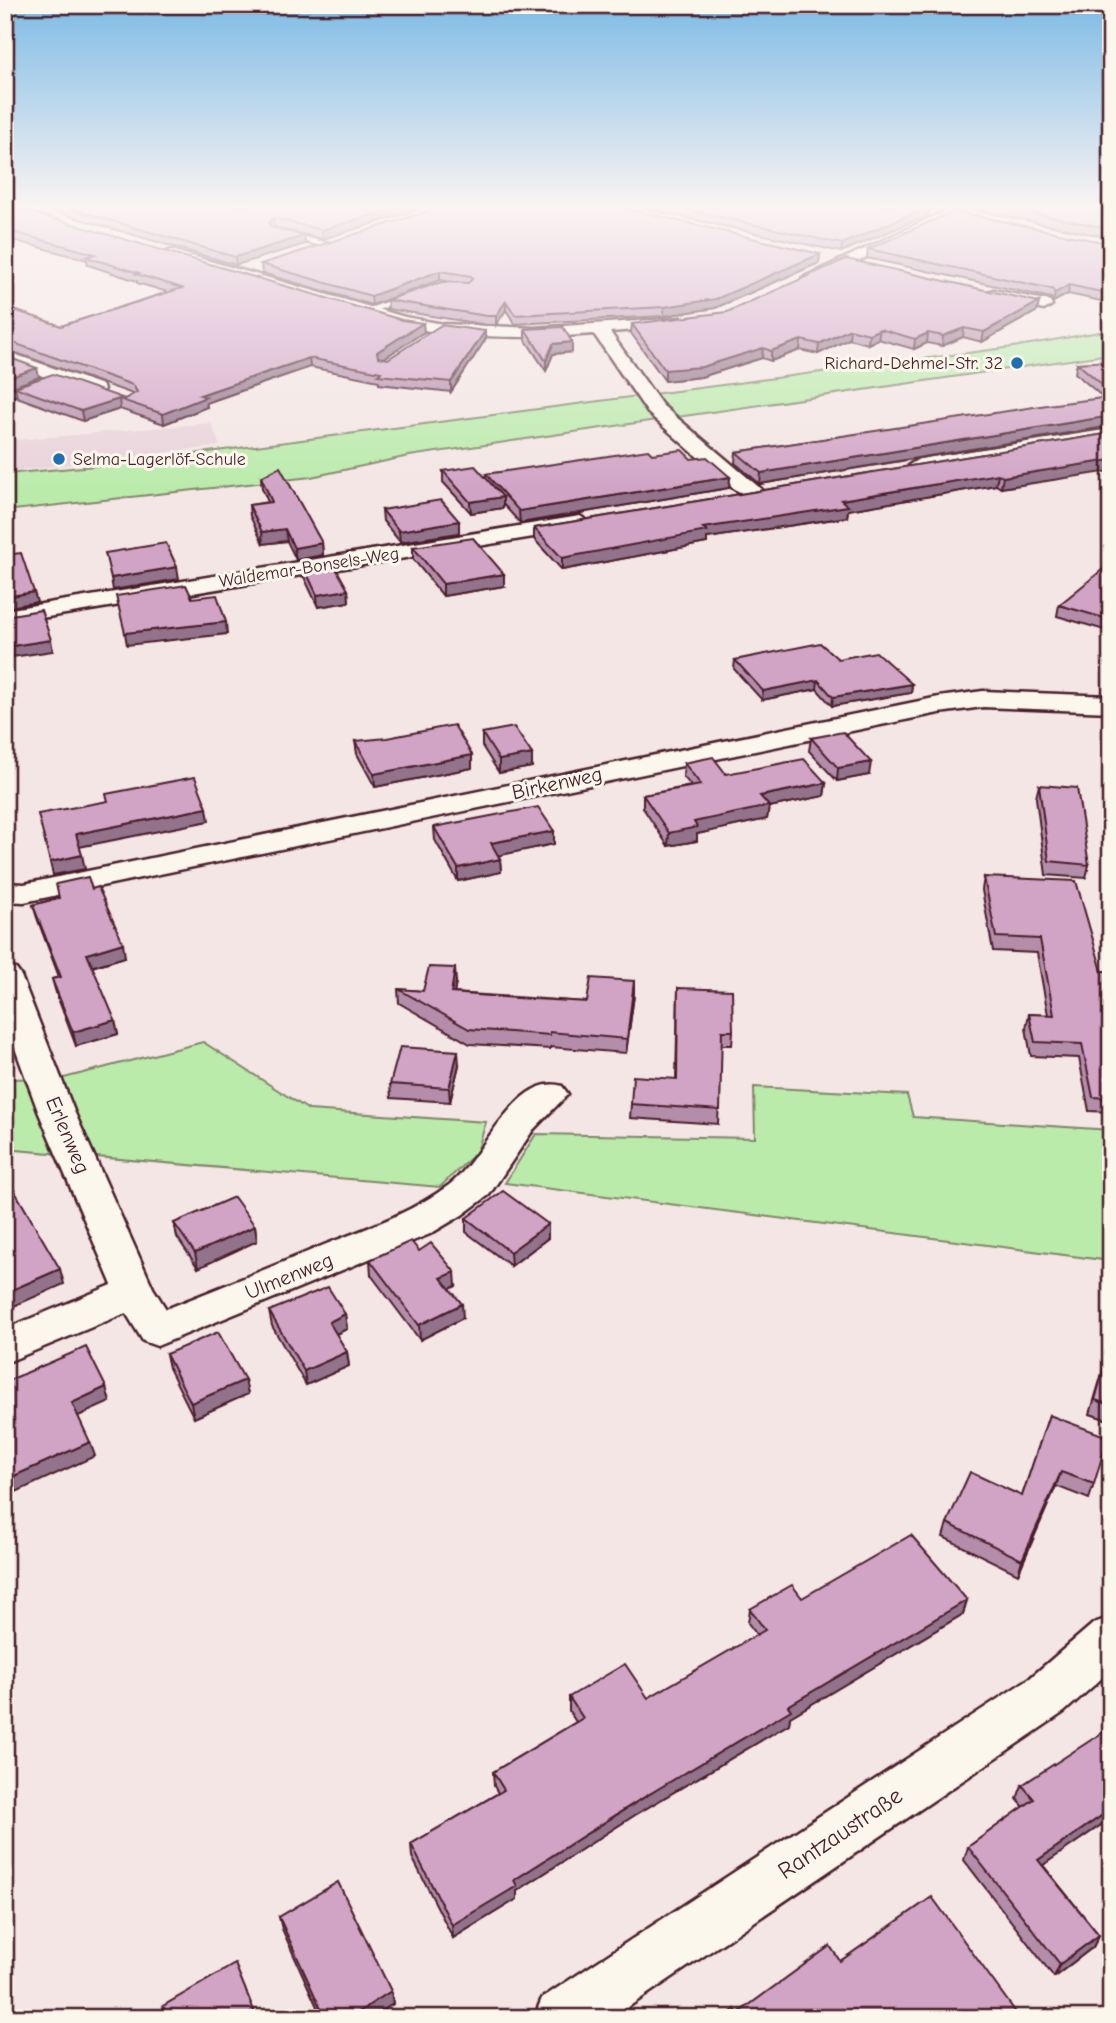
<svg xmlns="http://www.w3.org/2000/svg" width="1116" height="2023" font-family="'Comic Neue',sans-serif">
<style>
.built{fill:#e9d2db}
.green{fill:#baebab;stroke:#82856b;stroke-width:2}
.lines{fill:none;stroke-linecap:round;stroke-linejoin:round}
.service-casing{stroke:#4a1f2b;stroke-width:5}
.minor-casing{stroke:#4a1f2b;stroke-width:5}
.service{fill:#fbf7ec;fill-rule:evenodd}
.minor{fill:#fbf7ec;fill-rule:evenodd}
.wall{fill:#b48daa;stroke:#4a1f2b;stroke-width:2}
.shaded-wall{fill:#92738b;stroke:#4a1f2b;stroke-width:2}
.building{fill:#d1a4c6;stroke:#4a1f2b;stroke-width:2}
.poi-dot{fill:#1f6fb2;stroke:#fbf7ec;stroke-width:2.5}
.labels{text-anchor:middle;stroke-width:6;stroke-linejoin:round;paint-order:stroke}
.far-poi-label{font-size:18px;fill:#4a1f2b;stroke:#fbf7ec;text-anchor:end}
.far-street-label{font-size:18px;fill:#4a1f2b;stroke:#fbf7ec}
.street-label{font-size:21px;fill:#4a1f2b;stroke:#fbf7ec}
.near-street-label{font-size:24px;fill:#4a1f2b;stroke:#fbf7ec}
</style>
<rect width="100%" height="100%" fill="#f3e6e4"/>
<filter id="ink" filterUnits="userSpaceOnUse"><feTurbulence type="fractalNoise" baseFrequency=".0143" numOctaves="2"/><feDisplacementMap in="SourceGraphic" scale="14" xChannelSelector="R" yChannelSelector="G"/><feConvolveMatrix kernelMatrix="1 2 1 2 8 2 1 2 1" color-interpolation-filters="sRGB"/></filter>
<g filter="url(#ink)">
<polygon class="built" points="211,423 220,446 5,472 5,441"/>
<g class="green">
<polygon points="1111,330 1111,354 409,456 311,477 5,511 5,474 117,464 1013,347"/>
<polygon points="203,1042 309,1110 486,1122 477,1152 440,1187 5,1149 5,1079 64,1078"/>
<polygon points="754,1087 907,1095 913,1117 1111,1130 1111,1261 505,1183 536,1134 755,1138"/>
</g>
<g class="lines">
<defs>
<g id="service">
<polygon points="958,206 969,206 953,215 946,213"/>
<polygon points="281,231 332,244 333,246 329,248 278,235"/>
<polygon points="409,293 412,298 369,313 362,311"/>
<polygon points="37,381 42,384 40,386 5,398 5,392"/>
</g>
<g id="minor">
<polygon points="950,209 955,210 955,216 816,281 804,281 802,278"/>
<path d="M171 250 405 317 443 324 534 328 682 318 685 322 682 326 676 327 610 332 662 405 767 494 756 500 734 489 648 413 594 334C529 339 467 338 403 327L165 258V252Z"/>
<polygon points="993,290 1050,301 1052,305 1044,310 987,298 987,292"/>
<polygon points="5,351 102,385 104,389 102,393 88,393 5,362"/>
<polygon points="1111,429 1111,441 919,471 909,465 919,459"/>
<polygon points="580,516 591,523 588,528 5,624 5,610"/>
<polygon points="983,691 1111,696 1111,712 983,707 939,713 24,902 5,901 5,883 24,884 939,697"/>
<path d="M5 966 16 969 21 976 74 1111 153 1288 166 1309C219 1288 272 1267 324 1245 368 1228 411 1213 449 1185 482 1161 515 1072 562 1086L568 1094 533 1130 489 1195 462 1215 430 1234 157 1346 143 1341 126 1313 5 1363V1329L112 1285 38 1111 5 1021Z"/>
<polygon points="1111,1617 1111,1670 1064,1712 612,2018 534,2018 542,1998 1030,1678 1094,1623"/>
</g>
</defs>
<use href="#service" class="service-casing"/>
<use href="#minor" class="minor-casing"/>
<use href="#service" class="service"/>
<use href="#minor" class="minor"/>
</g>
<g class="wall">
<polygon points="5,206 424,332 384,358 388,359 485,340 451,392 379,384 379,381 310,367 206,403 207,407 164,424 120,409 83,421 17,397 15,387 125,399 133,394 5,349 5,307 61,326 168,292 137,283 137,281 88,265 87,260 5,238"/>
<polygon points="35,206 430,206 323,239 274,227 273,228 304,236 305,244 236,265"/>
<polygon points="633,206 929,206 928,215 841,252"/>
<polygon points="969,206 1111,206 1111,238 970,209"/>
<polygon points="1111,244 1111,303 1068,294 1053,302 1051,298 867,258 868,249"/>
<polygon points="820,254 819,263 715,308 664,316 515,324 506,310 496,325 487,325 388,309 387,300 461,283 440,280 372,305 262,273 261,264"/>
<polygon points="1039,302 1037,311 982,342 963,337 942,346 927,343 914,349 878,339 868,344 849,339 818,354 800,350 771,361 762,358 701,377 665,381 631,333 632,324"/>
<polygon points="525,329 572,342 572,352 553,354 546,371 525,339"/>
<polygon points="1111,361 1111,427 760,484 735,463 736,452 1104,398 1075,373 1077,363"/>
<polygon points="1111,433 1001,488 996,485 848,510 847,517 707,538 707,543 562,570 534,539 534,528"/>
<polygon points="652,454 691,459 730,477 729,488 520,523 503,504 503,508 471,513 443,482 443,471 486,478 486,474"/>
<polygon points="261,477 322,543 323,555 296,560 287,541 263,544 250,516 249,505 268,502 262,488"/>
<polygon points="382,510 459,533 400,542 383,521"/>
<polygon points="413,547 504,586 443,596 413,559"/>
<polygon points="303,565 348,590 349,602 318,607 304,577"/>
<polygon points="1111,566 1111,632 1057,616 1059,605"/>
<polygon points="838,659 912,684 911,693 832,706 817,689 762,700 734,669 735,660"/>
<polygon points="482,733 532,754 532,767 499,773 482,746"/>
<polygon points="811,738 869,775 837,781 809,751"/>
<polygon points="355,741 472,768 375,787 357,754"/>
<polygon points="684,763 726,774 826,783 824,796 769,807 767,819 697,834 697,841 668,846 643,808 643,795 691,786 683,776"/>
<polygon points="1039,785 1089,865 1086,878 1046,875 1036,798"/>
<polygon points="434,827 554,831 554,844 498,855 500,859 501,872 458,881 435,840"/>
<polygon points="984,877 1111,978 1111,1112 1089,1111 1079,1058 1031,1056 1026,1028 1029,1014 1048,1015 1037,953 993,951 982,890"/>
<polygon points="92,889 125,957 92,967 118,1034 76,1046 56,993 52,979 59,977 37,918 33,905"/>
<polygon points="634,981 634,995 626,1053 550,1047 550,1049 470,1044 399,1003 398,989 423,991 456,982 454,993 587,1002"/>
<polygon points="678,988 733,1031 732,1045 721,1045 718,1124 630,1118 631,1104 676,1079"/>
<polygon points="459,1065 450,1102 391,1098 390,1084"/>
<polygon points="466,1218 548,1224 548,1238 511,1266 466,1232"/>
<polygon points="174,1223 255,1226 257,1241 198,1268 177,1237"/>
<polygon points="419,1251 456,1286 450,1289 463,1318 420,1340 371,1275 370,1260"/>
<polygon points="269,1311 345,1314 347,1329 336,1334 347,1352 349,1366 306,1385 272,1326"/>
<polygon points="1108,1353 1111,1354 1111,1421 1090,1414"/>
<polygon points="166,1354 245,1380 248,1394 194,1418 169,1368"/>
<polygon points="1049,1415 1094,1484 1089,1499 1056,1486 1018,1574 943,1537 947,1523 1022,1496"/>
<polygon points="802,1598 967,1600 963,1614 790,1717 789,1724 635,1815 517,1891 517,1899 453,1938 412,1857 411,1844 498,1793 494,1786 493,1772 576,1722 569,1711 569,1697 648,1698 757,1635 748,1623 750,1609"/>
<polygon points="1022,1785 1111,1818 1043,1865 1099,1935 1093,1947 1054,1977 964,1860 968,1847 1024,1807 1017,1799"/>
<polygon points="279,1917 391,1991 393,2004 370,2018 322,2018 282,1929"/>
</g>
<g class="shaded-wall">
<polygon points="402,206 430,206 323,239 322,230"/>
<polygon points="929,206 928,215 841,252 842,244"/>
<polygon points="273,218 274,227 270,231 269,223"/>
<polygon points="304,236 305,244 236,265 235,257"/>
<polygon points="820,254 819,263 715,308 664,316 664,307"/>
<polygon points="440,271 440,280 372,305 371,296"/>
<polygon points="1069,285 1068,294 1053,302 1055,293"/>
<polygon points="506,301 506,310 496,325 496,316"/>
<polygon points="1039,302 1037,311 982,342 984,332"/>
<polygon points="423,323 424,332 378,362 377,352"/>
<polygon points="964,328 963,337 942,346 943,336"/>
<polygon points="850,329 849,339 818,354 819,344"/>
<polygon points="880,329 878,339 868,344 869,334"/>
<polygon points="485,331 485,340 451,392 451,382"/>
<polygon points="928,333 927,343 914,349 915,339"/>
<polygon points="801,340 800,350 771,361 771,351"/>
<polygon points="572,342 572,352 553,354 546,371 546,361 553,344"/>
<polygon points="763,348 762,358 701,377 665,381 665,370"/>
<polygon points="309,358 310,367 206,403 207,407 164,424 163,414 200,395"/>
<polygon points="37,368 39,377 5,390 5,379"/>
<polygon points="119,399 120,409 83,421 81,411"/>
<polygon points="1111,416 1111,426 760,484 761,473"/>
<polygon points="1111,460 1111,471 1001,488 1003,477"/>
<polygon points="998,474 996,485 848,510 847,517 707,538 707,543 562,570 562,558 703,528 841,500"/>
<polygon points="730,477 729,488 520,523 519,511"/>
<polygon points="503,497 503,508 471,513 470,502"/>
<polygon points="459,521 459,533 400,542 399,531"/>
<polygon points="285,529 287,541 263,544 262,532"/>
<polygon points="322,543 323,555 296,560 294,548"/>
<polygon points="177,567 179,579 113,590 111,578"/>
<polygon points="504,574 504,586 443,596 443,584"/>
<polygon points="348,590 349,602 318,607 317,595"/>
<polygon points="34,592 37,602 5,608 5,597"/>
<polygon points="226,622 227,634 127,645 125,633"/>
<polygon points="51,640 53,651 5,658 5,647"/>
<polygon points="818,680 817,689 762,700 763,691"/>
<polygon points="912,684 911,693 832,706 833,697"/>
<polygon points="532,754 532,767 499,773 499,760"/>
<polygon points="472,755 472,768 375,787 374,774"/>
<polygon points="871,762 869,775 837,781 838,768"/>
<polygon points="826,783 824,796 769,807 767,819 697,834 697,841 668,846 669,833 694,822 760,796"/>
<polygon points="207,808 209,821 79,847 76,834"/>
<polygon points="554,831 554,844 492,857 491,843"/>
<polygon points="82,855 85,869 53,875 50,862"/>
<polygon points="500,859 501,872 458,881 458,868"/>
<polygon points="123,943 125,957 90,967 87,954"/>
<polygon points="455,968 456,982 452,1007 451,993"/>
<polygon points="634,981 634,995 626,1053 627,1039"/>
<polygon points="115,1020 118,1034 76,1046 73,1032"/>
<polygon points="458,1051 459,1065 450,1102 449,1088"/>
<polygon points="548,1224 548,1238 511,1266 510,1252"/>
<polygon points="255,1226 257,1241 198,1268 195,1253"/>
<polygon points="60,1269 64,1284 5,1310 5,1293"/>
<polygon points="455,1272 456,1286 442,1293 441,1278"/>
<polygon points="462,1304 463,1318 420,1340 419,1325"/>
<polygon points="345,1314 347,1329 331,1336 329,1322"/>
<polygon points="347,1352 349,1366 306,1385 304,1371"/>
<polygon points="245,1380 248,1394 194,1418 191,1403"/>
<polygon points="106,1387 110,1402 76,1417 72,1403"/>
<polygon points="90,1442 95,1456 5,1497 5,1480"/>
<polygon points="1061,1472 1056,1486 1018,1574 1022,1560"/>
<polygon points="967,1600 963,1614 790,1717 789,1724 635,1815 517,1891 517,1899 453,1938 452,1925 514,1880 788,1706"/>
<polygon points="1111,1809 1111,1818 1033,1872 1038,1860"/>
<polygon points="1099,1935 1093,1947 1054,1977 1060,1964"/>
<polygon points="391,1991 393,2004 370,2018 349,2018"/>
</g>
<g class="building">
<polygon points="5,206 10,206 402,320 423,323 377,352 378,357 388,359 441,325 485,331 451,382 378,375 381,372 309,358 200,395 206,397 163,414 119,399 81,411 15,387 53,374 125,399 137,392 133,385 5,340 5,307 61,326 182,288 136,274 139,273 86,257 95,254 5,230"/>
<polygon points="61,206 402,206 322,230 273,218 269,223 270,227 304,236 235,257"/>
<polygon points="444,206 616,206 820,254 716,299 664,307 515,315 506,301 496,316 487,316 387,300 442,282 468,283 473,278 471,276 440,271 371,296 261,264"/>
<polygon points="670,206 929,206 842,244"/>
<polygon points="999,206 1111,206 1111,229"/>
<polygon points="954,211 1111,244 1111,294 1069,285 1055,293 1052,289 868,249"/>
<polygon points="846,259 1039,302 984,332 964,328 943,336 928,333 915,339 880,329 869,334 850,329 819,344 801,340 771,351 763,348 702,367 665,370 632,324 727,312"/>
<polygon points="563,327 572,342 553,344 546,361 525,329"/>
<polygon points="5,356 37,368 5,379"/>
<polygon points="1111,361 1111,392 1077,363"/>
<polygon points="1111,397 1111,416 761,473 736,452 1047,405"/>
<polygon points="1111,433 1111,460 1003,477 998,474 841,500 848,506 703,528 707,531 562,558 534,528"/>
<polygon points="648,450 652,454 682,450 691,459 707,457 730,477 519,511 486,474"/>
<polygon points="475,466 503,497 470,502 443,471"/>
<polygon points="280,467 322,543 294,548 285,529 262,532 249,505 272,502 261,477"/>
<polygon points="441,500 459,521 399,531 382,510"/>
<polygon points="473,538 504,574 443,584 413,547"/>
<polygon points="166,543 177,567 111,578 105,553"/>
<polygon points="21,553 34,592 5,597 5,555"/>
<polygon points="332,561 348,590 317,595 303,565"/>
<polygon points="1108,565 1111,566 1111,620 1059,605"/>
<polygon points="186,585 192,598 217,595 226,622 125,633 116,596"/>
<polygon points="41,610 51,640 5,647 5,616"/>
<polygon points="820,643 838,659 876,652 912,684 833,697 818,680 763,691 735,660"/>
<polygon points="454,725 472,755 374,774 355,741 387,738"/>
<polygon points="514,727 532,754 499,760 482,733"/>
<polygon points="843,732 871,762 838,768 811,738"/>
<polygon points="713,757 726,774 804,759 826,783 760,796 769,806 694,822 697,827 669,833 643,795 701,785 684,763"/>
<polygon points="195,777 207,808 76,834 82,855 50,862 38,814 108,801 106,794"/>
<polygon points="1039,785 1077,788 1089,865 1049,861"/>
<polygon points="538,807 554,831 491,843 500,859 458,868 434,827"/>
<polygon points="88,877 92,889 98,887 123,943 87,954 115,1020 73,1032 52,979 61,977 33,905 59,898 56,884"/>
<polygon points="984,877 1076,881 1102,971 1109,971 1111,978 1111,1098 1093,1097 1082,1044 1035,1042 1029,1014 1054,1015 1040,939 996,937"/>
<polygon points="429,967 455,968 451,993 516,998 587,1002 591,978 634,981 627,1039 550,1032 550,1035 469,1029 398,989 423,991"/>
<polygon points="678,988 732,990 733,1031 722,1031 720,1110 631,1104 633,1076 677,1079"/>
<polygon points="400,1047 458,1051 449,1088 390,1084"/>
<polygon points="5,1180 10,1191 14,1190 60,1269 5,1293"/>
<polygon points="503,1191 548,1224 510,1252 466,1218"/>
<polygon points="234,1197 255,1226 195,1253 174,1223"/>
<polygon points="411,1241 419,1251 431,1243 455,1272 441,1278 462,1304 419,1325 370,1260"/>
<polygon points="328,1287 345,1314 329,1322 347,1352 304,1371 269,1311"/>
<polygon points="218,1332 245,1380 191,1403 166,1354"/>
<polygon points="86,1347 106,1387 72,1403 90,1442 5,1480 5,1382"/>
<polygon points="1108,1353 1111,1354 1111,1405 1095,1400"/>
<polygon points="1049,1415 1108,1437 1094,1484 1061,1472 1022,1560 947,1523 970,1472 1022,1496"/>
<polygon points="911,1535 967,1600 788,1706 791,1710 636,1802 514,1880 517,1886 452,1925 411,1844 504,1790 493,1772 583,1718 569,1697 625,1664 648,1698 765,1630 750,1609 792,1585 802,1598"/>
<polygon points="1111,1727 1111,1809 1038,1860 1099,1935 1060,1964 968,1847 1034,1799 1022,1785"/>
<polygon points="338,1882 391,1991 349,2018 325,2018 279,1917"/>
<polygon points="932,1897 1020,2018 723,2018 735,2009 738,2013 830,1946 840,1961"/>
<polygon points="235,1964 257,2018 168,2018 163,2006"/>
</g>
</g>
<linearGradient id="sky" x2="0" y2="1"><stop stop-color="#7ebbe5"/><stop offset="0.42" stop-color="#faf4f3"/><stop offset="1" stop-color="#faf4f3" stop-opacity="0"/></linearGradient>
<rect width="1116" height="490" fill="url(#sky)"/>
<g class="poi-dot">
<circle cx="1017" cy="363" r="7"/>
<circle cx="59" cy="459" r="7"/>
</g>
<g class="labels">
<g class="far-poi-label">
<text x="1003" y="369">Richard-Dehmel-Str. 32</text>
<text x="73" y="465" text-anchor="start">Selma-Lagerlöf-Schule</text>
</g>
<g class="far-street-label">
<text transform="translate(309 567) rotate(-9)" y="6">Waldemar-Bonsels-Weg</text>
</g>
<g class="street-label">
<text transform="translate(557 783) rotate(-12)" y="7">Birkenweg</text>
<text transform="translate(68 1135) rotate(67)" y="7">Erlenweg</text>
<text transform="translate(289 1276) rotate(-22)" y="7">Ulmenweg</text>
</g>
<g class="near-street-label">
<text transform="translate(840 1833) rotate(-34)" y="8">Rantzaustraße</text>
</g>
</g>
<rect width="1116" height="2023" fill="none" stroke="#fbf7ec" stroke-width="28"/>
<rect x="14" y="14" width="1088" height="1995" fill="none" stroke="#4a1f2b" stroke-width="2.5" filter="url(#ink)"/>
</svg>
